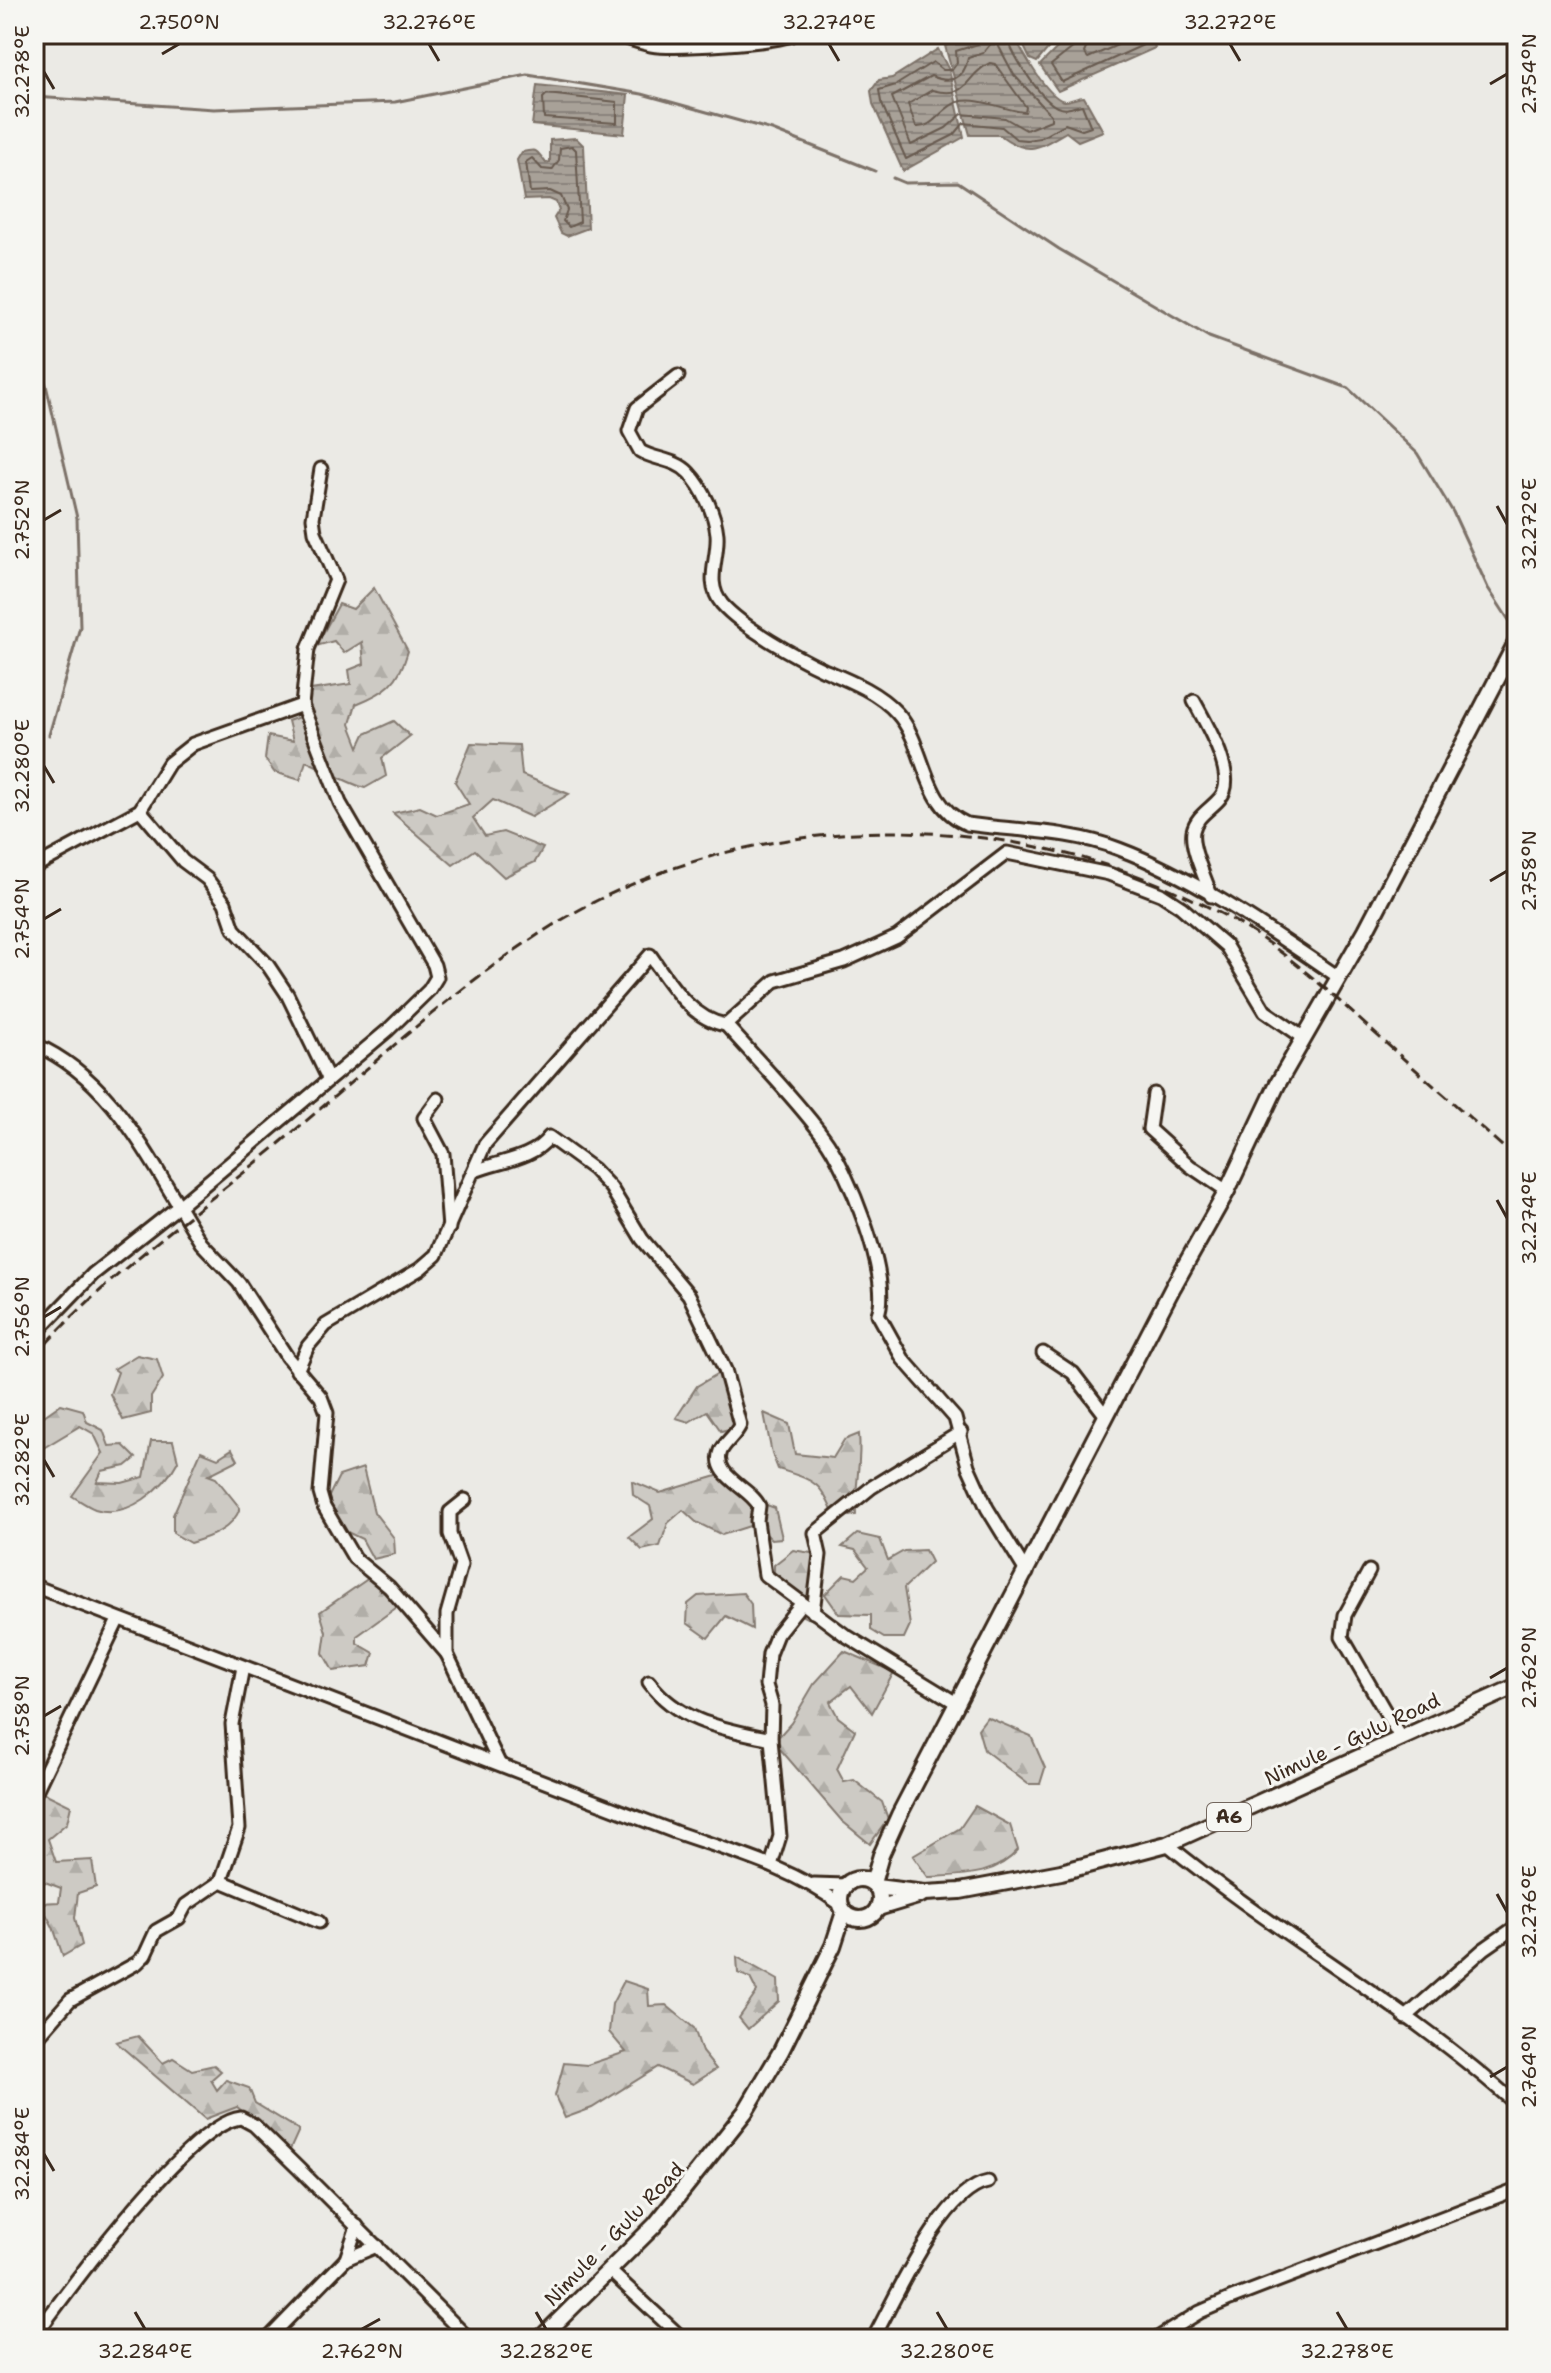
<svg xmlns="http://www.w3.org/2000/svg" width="1551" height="2373" font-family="'Shantell Sans',sans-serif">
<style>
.forest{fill:url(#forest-firs);stroke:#847a71;stroke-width:2}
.water{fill:url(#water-rules);stroke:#7c7167;stroke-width:2}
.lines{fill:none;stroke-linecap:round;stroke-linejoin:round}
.shore{stroke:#675a4f;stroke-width:2}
.stream{stroke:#7c7167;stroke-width:3}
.minor-casing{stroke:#3b2a1e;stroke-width:17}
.major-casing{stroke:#3b2a1e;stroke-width:20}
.minor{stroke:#f6f6f2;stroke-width:11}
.major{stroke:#f6f6f2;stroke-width:14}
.rail{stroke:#3b2a1e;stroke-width:3;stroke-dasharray:12 6;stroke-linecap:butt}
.ticks{fill:none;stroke:#3b2a1e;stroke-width:3}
.labels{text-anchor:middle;stroke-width:6;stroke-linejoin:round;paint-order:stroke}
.shield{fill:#f6f6f2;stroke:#73675e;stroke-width:2}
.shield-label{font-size:18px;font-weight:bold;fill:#3b2a1e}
.street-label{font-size:20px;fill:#3b2a1e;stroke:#f6f6f2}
.neatline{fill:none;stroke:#3b2a1e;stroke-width:3}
.ticks-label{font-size:20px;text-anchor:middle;fill:#3b2a1e}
</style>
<defs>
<pattern id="forest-firs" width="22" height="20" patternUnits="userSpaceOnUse" patternTransform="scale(2)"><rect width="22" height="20" fill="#cdcac4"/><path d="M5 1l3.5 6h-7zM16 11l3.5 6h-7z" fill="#b1aea8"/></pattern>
<pattern id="water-rules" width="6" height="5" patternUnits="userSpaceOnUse" patternTransform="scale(2)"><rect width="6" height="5" fill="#a8a198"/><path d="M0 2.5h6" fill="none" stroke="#8a837b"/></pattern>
</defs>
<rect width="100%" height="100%" fill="#ebeae5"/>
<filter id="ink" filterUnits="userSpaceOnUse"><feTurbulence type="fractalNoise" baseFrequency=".0125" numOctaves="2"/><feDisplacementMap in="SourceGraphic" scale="16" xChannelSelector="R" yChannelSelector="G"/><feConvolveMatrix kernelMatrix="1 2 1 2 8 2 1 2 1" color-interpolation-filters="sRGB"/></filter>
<g filter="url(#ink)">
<g class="forest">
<path d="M374 588 408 651C399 683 386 692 356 704L350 724 359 747 365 734 394 721 410 736 382 758 386 776 365 788C344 782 327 770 306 761L300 780 274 772 265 759 268 736 293 741 288 721 305 715 311 690 351 684 349 670 364 664 362 642 344 653 334 641 316 646 339 604 353 609Z"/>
<polygon points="471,743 519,745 522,775 569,794 531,817 493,800 473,818 485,836 503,832 543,848 535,862 504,877 475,850 453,865 393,813 420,807 437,815 469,804 455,782"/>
<polygon points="137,1355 157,1359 163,1378 151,1397 151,1413 123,1420 110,1394 118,1372 114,1369"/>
<polygon points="721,1372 734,1408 733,1428 721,1431 707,1411 689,1422 676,1418 697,1386"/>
<path d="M61 1404 83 1410 87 1422 103 1430 109 1446 123 1445 136 1458 126 1466 102 1471 97 1482 122 1483 144 1477 151 1441H173L178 1461C164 1488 128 1520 95 1509 87 1506 79 1500 72 1496L103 1453 94 1434 80 1426 40 1450 34 1448V1423Z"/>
<path d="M764 1413 789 1424 795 1454 833 1458 844 1440 859 1434C862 1462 854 1487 856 1515L835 1518C821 1481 815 1481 778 1469L772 1454Z"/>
<path d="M232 1449 238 1460 208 1475 216 1478 240 1508C233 1529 210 1537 190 1543L173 1533V1515L201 1451 218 1458Z"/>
<polygon points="363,1468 374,1512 394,1538 395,1554 373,1559 362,1539 343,1530 328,1498 339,1476"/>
<polygon points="734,1471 753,1500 775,1508 782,1538 771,1539 756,1524 722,1535 696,1522 683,1510 668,1523 660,1546 642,1550 629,1537 653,1519 650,1506 633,1495 632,1481 660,1493"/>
<polygon points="857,1534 880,1539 888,1560 904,1551 925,1550 931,1562 904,1588 910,1625 904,1638 884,1638 871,1630 871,1615 839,1614 825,1594 844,1575 856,1578 868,1567 855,1550 842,1547"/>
<polygon points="793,1550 811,1553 821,1560 816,1595 807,1618 795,1612 794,1594 774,1579 774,1565"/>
<polygon points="369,1578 400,1605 357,1636 357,1643 374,1653 370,1666 333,1671 323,1653 326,1632 320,1612"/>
<polygon points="743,1593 751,1604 752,1629 726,1616 708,1638 687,1623 688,1604 698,1596"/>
<polygon points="844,1651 894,1672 872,1713 851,1686 830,1702 838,1717 855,1730 837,1769 844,1782 854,1780 882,1802 888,1819 870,1844 842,1821 774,1742 791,1723 814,1684"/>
<polygon points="987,1717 1031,1736 1045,1768 1040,1784 1028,1784 984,1750 978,1729"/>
<polygon points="34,1788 71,1806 67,1823 48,1839 56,1862 92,1860 96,1887 78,1893 75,1918 82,1945 63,1956 53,1927 40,1903 59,1902 61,1888 34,1878"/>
<path d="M975 1806 1010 1825 1018 1850C995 1877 961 1875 928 1877L913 1856 960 1828Z"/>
<polygon points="737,1957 778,1980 779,2001 748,2029 739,2018 757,1992 750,1978 738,1973"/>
<polygon points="624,1981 648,1989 649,2006 666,2005 694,2028 702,2052 716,2069 693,2084 658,2067 592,2108 565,2118 555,2096 564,2063 587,2065 626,2052 609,2032 612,2004"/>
<polygon points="138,2036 163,2063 173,2058 192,2070 214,2065 221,2071 211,2080 217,2090 226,2080 249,2088 255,2103 299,2130 290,2150 237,2107 205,2119 116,2042"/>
</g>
<g class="water">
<path d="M984 34H1013C1021 49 1047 99 1065 101 1071 101 1077 97 1084 97L1103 131 1078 141 1066 132C1037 149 1028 156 1000 135H970L945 46Z"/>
<polygon points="1018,34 1066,34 1055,40 1037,62 1030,59"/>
<polygon points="1080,34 1150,34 1155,48 1058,91 1040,65 1059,46"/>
<polygon points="938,49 949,70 964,137 903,171 873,104 871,91 879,80 892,78"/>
<polygon points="537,85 628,95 624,134 532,125"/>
<path d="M576 138 584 146 588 228 567 236 561 233 554 218 559 210 556 202 549 199 524 200 517 160 522 152C539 148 536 151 546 163L550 162V140Z"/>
</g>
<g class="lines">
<g class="shore">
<path d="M982 34 978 44 956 51 957 63 952 70H943L933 62 896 85 879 90 881 102 906 159 954 135 964 123 1002 127 1016 139 1027 140 1040 138 1065 124 1082 130 1091 127 1082 105C1073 107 1066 111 1057 107 1040 99 1009 51 1007 34"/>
<polyline points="1082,34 1079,43 1051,65 1062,82 1143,45 1144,34"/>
<polyline points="1092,34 1084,53 1088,58 1131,39 1134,34"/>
<path d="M992 42 997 43 1014 75 1051 115V120L1026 130 1005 118 962 114 946 128 911 145 892 97 931 76C950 84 964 80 968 58L983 53Z"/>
<path d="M990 63 995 64 1026 107 1025 112C1005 111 980 96 958 102 941 107 934 129 916 127L908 104 932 90C971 100 964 75 990 63Z"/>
<polygon points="547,94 617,102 617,123 544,118 543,98"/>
<polygon points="572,146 576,150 580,222 569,227 563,221 567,210 561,196 550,191 530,192 526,162 532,158 542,169 552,170 559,160 560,148"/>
</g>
<g class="stream">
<polyline points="34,97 214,109 395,102 528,75 642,94 772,130 875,171"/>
<polyline points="893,178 905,183 958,182 1059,249 1209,337 1348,388 1417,453 1453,512 1488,588 1514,628"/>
<polyline points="34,353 46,385 77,518 80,627 49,735"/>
</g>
<defs>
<g id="minor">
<path d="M615 34C626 38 639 43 651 45 673 49 774 43 794 34"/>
<path d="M678 376 637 408 629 431 640 451C655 460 676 459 689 473 703 488 715 514 717 534 719 559 704 582 722 604 742 627 796 657 824 670 850 681 878 692 897 713 927 746 921 805 967 824 1017 831 1071 830 1119 849 1196 878 1269 930 1337 976"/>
<path d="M1194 701C1205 722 1239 777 1220 798 1211 809 1196 816 1193 831 1190 849 1206 878 1211 896"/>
<polyline points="302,705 308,649 336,580 315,532 313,518 321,469"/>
<polyline points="140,810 183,861 207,879 225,903 234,929 267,964 287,994 328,1078"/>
<polyline points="34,867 140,810 169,763 193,744 302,705 340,803 434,965 437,977 429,990 388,1030 179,1206 201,1243 239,1283 287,1357 321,1397 327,1413 320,1493 324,1507 354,1558 389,1587 447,1654"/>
<path d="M726 1025C758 1061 794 1097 823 1136 847 1167 892 1278 878 1314L903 1359 955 1418 968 1466 987 1508 1027 1573"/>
<path d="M34 1044C105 1075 140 1142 179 1206L93 1274 34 1335"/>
<polyline points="1154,1094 1149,1129 1190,1166 1227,1191"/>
<polyline points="438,1099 424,1118 443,1154 449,1228"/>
<path d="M475 1171C500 1161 533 1159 549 1137L593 1169 611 1188 642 1239 689 1295 725 1370 740 1425C736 1435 725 1442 721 1451 711 1476 751 1488 759 1506L757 1521 765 1575 845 1635 958 1704"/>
<polyline points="1043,1353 1073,1373 1106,1416"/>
<path d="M297 1371 308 1346 326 1325 420 1269 436 1255 485 1144 650 955C669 982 690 1019 726 1025L775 981 844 961 897 937 1007 853 1109 874 1161 894 1181 907 1226 946 1265 1011 1304 1038"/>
<polyline points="465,1500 450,1512 450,1534 461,1565 447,1614 447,1654 499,1763"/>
<polyline points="1369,1571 1345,1615 1342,1637 1401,1739"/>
<path d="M34 1586 675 1832C732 1852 791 1867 840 1904"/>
<polyline points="813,1612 820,1555 815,1533 872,1487 961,1432"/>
<path d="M649 1682C679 1723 725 1729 771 1739L780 1836 771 1865"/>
<polyline points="771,1739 772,1705 766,1685 769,1654 777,1634 801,1604"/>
<polyline points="34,1795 118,1620"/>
<path d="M1167 1844C1279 1936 1409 2007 1517 2105"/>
<polyline points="221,1881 319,1922"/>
<polyline points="814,1884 846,1885"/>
<polyline points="1405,2018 1484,1949 1517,1926"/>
<polyline points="34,2041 70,2000 137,1963 145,1955 156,1931 179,1918 186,1905 221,1881 239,1828 232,1724 243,1667"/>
<polyline points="346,2259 357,2226"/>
<polyline points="610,2271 683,2339"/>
<path d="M34 2337C66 2293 190 2122 241 2118L254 2125 299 2169 469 2339"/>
<polyline points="268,2339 346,2259 377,2246"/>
<path d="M873 2339C895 2300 942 2190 988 2182"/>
<polyline points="1156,2339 1200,2312 1230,2299 1517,2189"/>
</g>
<g id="major">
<circle cx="860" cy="1899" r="20"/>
<polyline points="873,1883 881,1855 899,1815 1173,1287 1227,1191 1277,1085 1366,930 1517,641"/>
<polyline points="876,1887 925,1893 960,1891 1061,1872 1167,1844 1517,1686"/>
<polyline points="878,1908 921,1895"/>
<polyline points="540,2339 655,2225 745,2112 781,2051 833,1946 844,1912"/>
</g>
</defs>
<use href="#minor" class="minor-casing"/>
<use href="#major" class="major-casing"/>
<use href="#minor" class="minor"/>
<use href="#major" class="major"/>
<path class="rail" d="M34 1357C108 1273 202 1209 287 1137 373 1065 455 987 550 927 748 803 1013 803 1218 912 1279 944 1327 990 1378 1036 1424 1077 1470 1118 1517 1159"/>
</g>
</g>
<path class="ticks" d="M429 44 439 61M829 44 839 61M1230 44 1240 61M162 54 179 44M44 72 54 89M1490 84 1507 74M1497 506 1507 524M44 520 61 510M44 766 54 783M1490 881 1507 871M44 919 61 909M1497 1200 1507 1218M44 1317 61 1307M44 1460 54 1477M1490 1678 1507 1668M44 1716 61 1706M1497 1894 1507 1912M1490 2077 1507 2067M44 2154 54 2171M135 2312 145 2329M536 2312 546 2329M937 2312 947 2329M1337 2312 1347 2329M362 2329 380 2319"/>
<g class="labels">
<rect class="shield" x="1207" y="1803" width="44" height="28" rx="6"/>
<g class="shield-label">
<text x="1229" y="1823">A6</text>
</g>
<g class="street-label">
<text transform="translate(1352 1739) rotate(-25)" y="7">Nimule - Gulu Road</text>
<text transform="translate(614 2234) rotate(-46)" y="7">Nimule - Gulu Road</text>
</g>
</g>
<rect width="1551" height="2373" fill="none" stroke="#f6f6f2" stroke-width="88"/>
<rect x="44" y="44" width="1463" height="2285" class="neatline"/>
<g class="ticks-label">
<text x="179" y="29">2.750°N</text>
<text x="429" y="29">32.276°E</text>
<text x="829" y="29">32.274°E</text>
<text x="1230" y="29">32.272°E</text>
<text transform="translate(22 72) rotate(-90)" y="7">32.278°E</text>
<text transform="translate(1529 74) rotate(-90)" y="7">2.754°N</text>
<text transform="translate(22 520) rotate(-90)" y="7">2.752°N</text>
<text transform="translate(1529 524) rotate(-90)" y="7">32.272°E</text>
<text transform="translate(22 766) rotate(-90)" y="7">32.280°E</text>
<text transform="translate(1529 871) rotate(-90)" y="7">2.758°N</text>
<text transform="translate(22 919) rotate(-90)" y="7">2.754°N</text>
<text transform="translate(1529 1218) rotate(-90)" y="7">32.274°E</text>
<text transform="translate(22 1317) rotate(-90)" y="7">2.756°N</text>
<text transform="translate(22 1460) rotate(-90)" y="7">32.282°E</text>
<text transform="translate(1529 1668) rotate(-90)" y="7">2.762°N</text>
<text transform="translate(22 1716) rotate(-90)" y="7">2.758°N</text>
<text transform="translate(1529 1912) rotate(-90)" y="7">32.276°E</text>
<text transform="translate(1529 2067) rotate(-90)" y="7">2.764°N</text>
<text transform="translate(22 2154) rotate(-90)" y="7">32.284°E</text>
<text x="145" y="2358">32.284°E</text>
<text x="362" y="2358">2.762°N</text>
<text x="546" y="2358">32.282°E</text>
<text x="947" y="2358">32.280°E</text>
<text x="1347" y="2358">32.278°E</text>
</g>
</svg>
